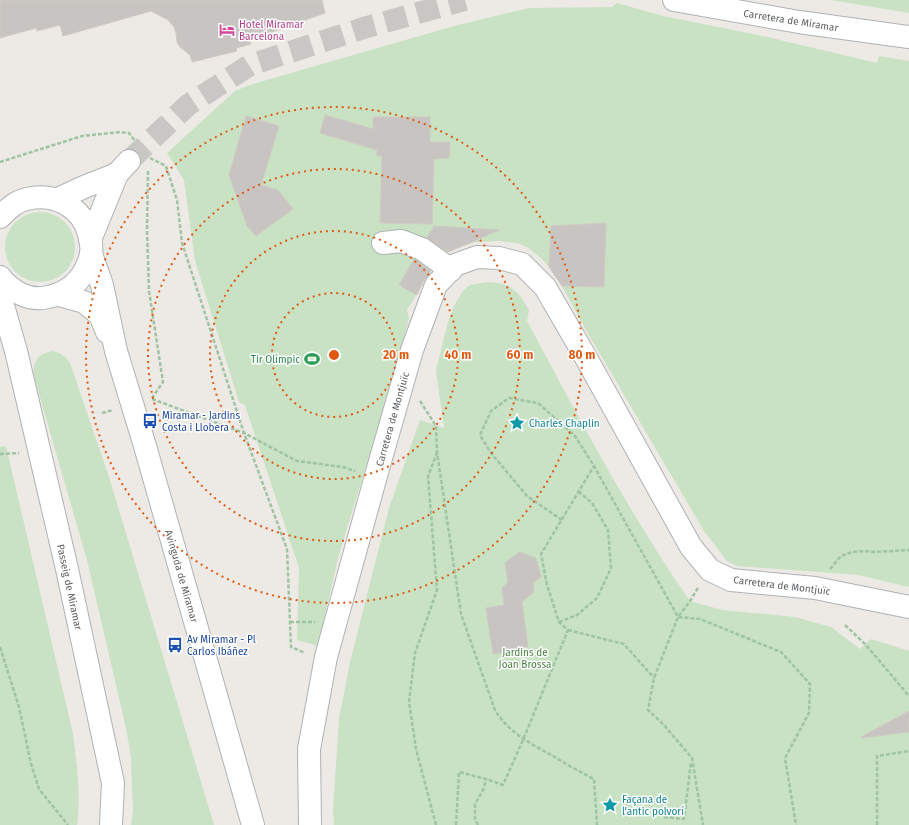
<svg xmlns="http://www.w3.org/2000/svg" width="909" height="825" font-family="'Fira Sans',sans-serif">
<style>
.green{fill:#c8e2c3}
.building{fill:#c8c4c1;stroke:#d1cac3}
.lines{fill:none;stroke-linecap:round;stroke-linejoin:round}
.minor-tunnel{stroke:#c9c7c4;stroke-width:22;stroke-dasharray:22 11;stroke-linecap:butt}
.minor-casing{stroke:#afb2b5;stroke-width:24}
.path{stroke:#9fc4a3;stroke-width:2.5;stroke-dasharray:4 2;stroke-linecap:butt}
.minor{stroke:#fff;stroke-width:22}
.ring{fill:none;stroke:#e15910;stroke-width:2;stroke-dasharray:2 4}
.labels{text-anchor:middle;stroke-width:3;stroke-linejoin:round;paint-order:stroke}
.street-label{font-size:10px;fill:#5c6063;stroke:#fff}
.hotel-label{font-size:10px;fill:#b23c85;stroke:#fff;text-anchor:start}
.leisure-label{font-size:10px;fill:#27864d;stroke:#fff;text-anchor:end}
.transit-label{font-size:10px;fill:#164399;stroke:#fff;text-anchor:start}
.culture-label{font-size:10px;fill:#0d838f;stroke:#fff;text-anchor:start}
.park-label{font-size:10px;fill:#467f3e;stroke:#fff}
.centre{fill:#e15910;stroke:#fff;stroke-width:2}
.ring-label{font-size:12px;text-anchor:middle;font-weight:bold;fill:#e15910;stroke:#fff;stroke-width:3;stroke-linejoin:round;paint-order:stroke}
</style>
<rect width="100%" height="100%" fill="#ede9e4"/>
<g class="green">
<polygon points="831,0 909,0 909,13"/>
<polygon points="617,3 663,16 763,36 877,63 879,56 909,61 909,587 858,575 737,566 727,561 704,531 586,330 562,286 549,267 541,258 527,247 517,243 499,241 475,242 448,252 433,268 407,310 409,319 390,387 338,558 318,646 297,640 299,568 245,405 239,402 195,261 184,180 167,153 235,91 250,85 454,26 529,8 612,7"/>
<circle cx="40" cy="247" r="35"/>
<path d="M487 282C512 283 517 290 529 310L527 321C578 416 628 512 690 601L722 610 795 617 831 627 860 649 871 639 909 651V825H334L333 811 339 719 350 662 389 508 420 420 444 428 436 370 448 322 456 302 463 291 470 285Z"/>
<path d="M53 351C61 353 65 356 70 363L109 477 214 825H131L133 811 131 757 126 728 87 560 35 380C34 376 33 371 34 367 35 356 44 353 53 351Z"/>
<path d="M6 446 73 734C77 764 81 795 77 825H0V447Z"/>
</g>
<g class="building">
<polygon points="0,0 322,0 325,13 250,40 251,44 236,48 237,51 192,62 190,55 180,47 177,42 176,33 174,27 168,20 151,11 63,36 60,25 37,31 36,28 0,38"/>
<polygon points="325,115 373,129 373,117 430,117 430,142 450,142 449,158 434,159 432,224 380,223 382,156 377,156 377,150 320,133"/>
<polygon points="246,116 279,126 261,185 278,190 293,209 256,236 247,226 229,175"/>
<polygon points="606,223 604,287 562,286 549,267 551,226"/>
<polygon points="434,226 500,230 448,252 427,238"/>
<polygon points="414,259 431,271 424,280 417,295 399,285"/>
<polygon points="519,552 536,558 541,577 533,583 534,592 522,602 528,647 520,647 521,650 493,654 486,608 504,605 502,588 508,582 505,563"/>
<polygon points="909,711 909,732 861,738 861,737"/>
</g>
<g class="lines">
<polyline class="minor-tunnel" points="129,161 188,105 250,65 367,27 465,0"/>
<defs>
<g id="minor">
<polyline points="674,0 799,22 909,37"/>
<polyline points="58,199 84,187 117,174"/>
<path d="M0 217C8 209 16 201 27 199 54 192 82 207 89 234 91 240 92 248 91 255 89 261 87 267 84 272 76 286 63 294 48 297 29 302 11 291 0 277"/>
<polyline points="90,240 117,174 129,161"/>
<polyline points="383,243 401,241 422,249 451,270"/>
<polyline points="91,254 102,285 116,351 145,446 253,825"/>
<polyline points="0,295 16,351 67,569 113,783 111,825"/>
<polyline points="59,295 84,302 100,315 107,332"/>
<polyline points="310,825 309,749 326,657 379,465 412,350 436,285 455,265 477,257 499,258 522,264 545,287 585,356 691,547 710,570 731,580 815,588 909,607"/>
</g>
</defs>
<use href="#minor" class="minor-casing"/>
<g class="path">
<polyline points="150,158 166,166 177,200 182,243 244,433 287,549 291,647 305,653"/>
<polyline points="0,162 82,136 120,132 129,133 135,141"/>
<polyline points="148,171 147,231 149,291 163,382 152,398"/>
<polyline points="152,399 244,433 297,461 343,467 355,471"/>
<path d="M420 401 436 426 437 452 461 614 495 710C508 732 531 744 553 756 566 764 580 772 594 779L597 825"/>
<polyline points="102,413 113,410"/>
<polyline points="0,454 19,453"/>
<polyline points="562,520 527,496 491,453 480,435 491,411 509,398 538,403 575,436 594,466 678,617 700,619 781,652 810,684 809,713 785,758 796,825"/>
<polyline points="830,569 841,556 852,552 865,551 874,552 909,550"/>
<polyline points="698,588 690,601 678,617 654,678 648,710 663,724 692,758 703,825"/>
<polyline points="290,622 315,622"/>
<polyline points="559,622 577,615 597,598 611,568 608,530 592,503 579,492"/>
<polyline points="845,625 866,645 909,696"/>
<polyline points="568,630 624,644 654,678"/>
<polyline points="0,647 19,707 31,764 39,789 68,825"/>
<polyline points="664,817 684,819 691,762"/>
<polyline points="436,825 416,749 409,702 415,653 437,590 428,476 437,453"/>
<polyline points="456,825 459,772 486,779 503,785 523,740 568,630 559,622 547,585 541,554 594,466"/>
<polyline points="478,825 475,819 475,804 484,788 486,779"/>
<polyline points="877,825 877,756 909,751"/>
</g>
<use href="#minor" class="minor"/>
</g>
<g class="ring">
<circle cx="334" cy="355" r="62"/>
<circle cx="334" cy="355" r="124"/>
<circle cx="334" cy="355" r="186"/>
<circle cx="334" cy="355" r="248"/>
</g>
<defs>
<symbol id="hotel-bare" viewBox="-9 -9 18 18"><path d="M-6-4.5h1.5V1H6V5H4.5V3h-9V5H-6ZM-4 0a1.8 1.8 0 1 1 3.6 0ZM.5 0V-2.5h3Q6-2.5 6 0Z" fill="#d1479c" stroke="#fff" stroke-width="2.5" paint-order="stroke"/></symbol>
<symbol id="stadium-bare" viewBox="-9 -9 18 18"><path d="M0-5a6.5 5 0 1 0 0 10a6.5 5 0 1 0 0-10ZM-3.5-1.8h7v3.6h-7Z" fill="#2e9e5b" stroke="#fff" stroke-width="2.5" paint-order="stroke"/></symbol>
<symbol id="bus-bare" viewBox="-9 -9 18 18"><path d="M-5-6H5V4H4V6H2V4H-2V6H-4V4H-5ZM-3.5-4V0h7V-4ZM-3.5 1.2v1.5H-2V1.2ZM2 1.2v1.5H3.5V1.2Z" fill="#1a4fb4" stroke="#fff" stroke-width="2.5" paint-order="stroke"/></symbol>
<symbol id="sight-bare" viewBox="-9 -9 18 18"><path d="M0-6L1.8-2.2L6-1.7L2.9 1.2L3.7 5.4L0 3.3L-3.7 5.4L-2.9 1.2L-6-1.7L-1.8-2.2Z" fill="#0f9aa8" stroke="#fff" stroke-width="2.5" paint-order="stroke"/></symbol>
</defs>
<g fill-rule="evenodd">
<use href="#hotel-bare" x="216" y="19" width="22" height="22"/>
<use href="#stadium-bare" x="301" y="348" width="22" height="22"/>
<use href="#bus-bare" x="139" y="410" width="22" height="22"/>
<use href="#sight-bare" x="506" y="412" width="22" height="22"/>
<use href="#bus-bare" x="164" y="634" width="22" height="22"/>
<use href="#sight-bare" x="599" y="794" width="22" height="22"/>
</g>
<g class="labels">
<g class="street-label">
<text transform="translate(791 20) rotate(9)" y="4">Carretera de Miramar</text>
<text transform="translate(392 419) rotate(-74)" y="4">Carretera de Montjuïc</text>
<text transform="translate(182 576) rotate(74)" y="4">Avinguda de Miramar</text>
<text transform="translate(782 585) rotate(7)" y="4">Carretera de Montjuïc</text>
<text transform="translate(70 587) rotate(78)" y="4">Passeig de Miramar</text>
</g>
<g class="hotel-label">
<text x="239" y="28">Hotel Miramar<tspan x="239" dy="12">Barcelona</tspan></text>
</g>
<g class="leisure-label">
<text x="300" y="363">Tir Olímpic</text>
</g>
<g class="transit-label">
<text x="162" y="419">Miramar - Jardins<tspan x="162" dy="12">Costa i Llobera</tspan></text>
<text x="187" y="643">Av Miramar - Pl<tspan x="187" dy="12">Carlos Ibáñez</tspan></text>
</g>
<g class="culture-label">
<text x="529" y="427">Charles Chaplin</text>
<text x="622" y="803">Façana de<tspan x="622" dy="12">l'antic polvorí</tspan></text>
</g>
<g class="park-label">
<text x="525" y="656">Jardins de<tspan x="525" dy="12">Joan Brossa</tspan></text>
</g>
</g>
<circle cx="334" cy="355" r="6" class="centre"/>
<g class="ring-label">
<text x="396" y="359">20 m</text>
<text x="458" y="359">40 m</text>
<text x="520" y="359">60 m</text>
<text x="582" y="359">80 m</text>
</g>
</svg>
